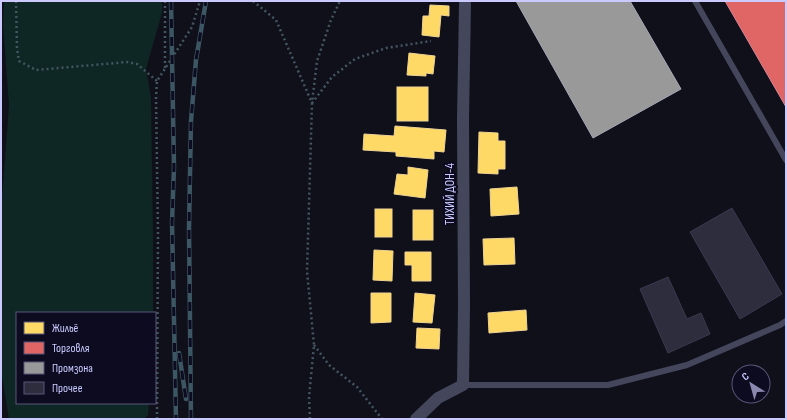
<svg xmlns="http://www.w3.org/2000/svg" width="787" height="420" font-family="'Sofia Sans Condensed',sans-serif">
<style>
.green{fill:#0e2624}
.homes{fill:#ffd966;stroke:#efd494}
.shops{fill:#e06666;stroke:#d98494}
.industry{fill:#999;stroke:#a8a8b8}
.building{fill:#2d2d3e;stroke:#3a3a50}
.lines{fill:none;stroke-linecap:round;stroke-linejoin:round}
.path{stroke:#445661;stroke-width:2.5;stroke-dasharray:2 3;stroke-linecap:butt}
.lane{stroke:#44465c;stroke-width:6}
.street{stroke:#44465c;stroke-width:12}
.rail-casing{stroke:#3c5663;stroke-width:4.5}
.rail{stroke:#0c0b20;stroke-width:3;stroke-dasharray:9;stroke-linecap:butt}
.labels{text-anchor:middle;stroke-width:4;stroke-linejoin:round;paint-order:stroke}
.street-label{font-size:13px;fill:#cacaff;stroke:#0c0b20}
</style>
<rect width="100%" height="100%" fill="#10101b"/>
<polygon class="green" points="4,1 162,1 162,13 146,69 151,97 153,232 153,313 17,313 17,403 149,403 148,415 144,419 9,419 1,370 1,212 9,105 3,25"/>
<g class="homes">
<polygon points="430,5 449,6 449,16 441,15 439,37 422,35 423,16 429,16"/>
<polygon points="409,53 435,56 433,74 426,73 426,76 407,75"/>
<rect x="397" y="87" width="31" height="34"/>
<polygon points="395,126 446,130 444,152 434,151 434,159 396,156 396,152 363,150 364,134 394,136"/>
<polygon points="479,132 498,133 498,141 505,141 505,169 498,169 498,174 478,173"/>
<polygon points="408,167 428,170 425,198 394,194 397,174 408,175"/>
<polygon points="517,187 519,214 491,216 490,189"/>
<rect x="375" y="209" width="17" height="28"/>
<rect x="413" y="210" width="20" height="30"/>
<polygon points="514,238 515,264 484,265 483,239"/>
<polygon points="374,250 393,251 392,281 373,280"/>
<polygon points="405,252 431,252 431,281 412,281 412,265 405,265"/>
<polygon points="371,293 391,293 391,322 371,323"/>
<polygon points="415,293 435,295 432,323 413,322"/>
<polygon points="526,310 527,330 489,333 488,313"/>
<polygon points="417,328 440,329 439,349 416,348"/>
</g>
<polygon class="shops" points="725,1 786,1 786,107"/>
<polygon class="industry" points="516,1 630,1 681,89 593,138"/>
<g class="building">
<polygon points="732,208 782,294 740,319 690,232"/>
<polygon points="668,277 687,319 701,313 710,334 668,353 640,289"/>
</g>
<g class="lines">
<g class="path">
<polyline points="16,1 17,49 19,61 36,70 127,62 137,64 157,81"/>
<polyline points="253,1 276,20 312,103 332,77 355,59 386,48 431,41"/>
<polyline points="165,68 165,1"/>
<polyline points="314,345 329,365 357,387 382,419"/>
<polyline points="157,419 158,233 156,97 157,81 192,27 200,1"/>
<polyline points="310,419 309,397 314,345 307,271 312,103 317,61 331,20 340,1"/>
</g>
<g class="lane">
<polyline points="695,1 786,160"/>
<polyline points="463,385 608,385 687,365 780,325 786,321"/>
</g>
<polyline class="street" points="416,419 438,398 463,385 464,305 463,119 465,4"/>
<defs>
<g id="rail">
<polyline points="171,1 174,167 172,223 176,419"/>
<polyline points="179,353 186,399"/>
<polyline points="191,419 189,228 191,121 196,60 206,1"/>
</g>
</defs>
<use href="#rail" class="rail-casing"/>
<use href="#rail" class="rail"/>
</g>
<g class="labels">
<g class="street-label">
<text transform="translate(449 194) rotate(-90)" y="5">ТИХИЙ ДОН-4</text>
</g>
</g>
<rect width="787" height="420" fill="none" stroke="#cacaff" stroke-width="4"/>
<rect x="16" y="312" width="140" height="92" fill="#0c0b20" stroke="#585779"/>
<rect x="24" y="322" width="20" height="12" fill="#ffd966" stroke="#585779"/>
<text x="52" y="332" font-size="12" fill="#cacaff">Жильё</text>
<rect x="24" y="342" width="20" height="12" fill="#e06666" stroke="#585779"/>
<text x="52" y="352" font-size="12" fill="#cacaff">Торговля</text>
<rect x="24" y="362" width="20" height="12" fill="#999999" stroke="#585779"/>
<text x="52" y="372" font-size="12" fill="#cacaff">Промзона</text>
<rect x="24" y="382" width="20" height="12" fill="#2d2d3e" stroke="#585779"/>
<text x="52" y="392" font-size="12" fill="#cacaff">Прочее</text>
<g transform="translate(751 384) rotate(323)"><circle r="19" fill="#0c0b20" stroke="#585779"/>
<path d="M0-3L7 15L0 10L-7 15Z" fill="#8989af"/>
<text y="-6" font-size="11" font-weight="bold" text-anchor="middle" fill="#cacaff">С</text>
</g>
</svg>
